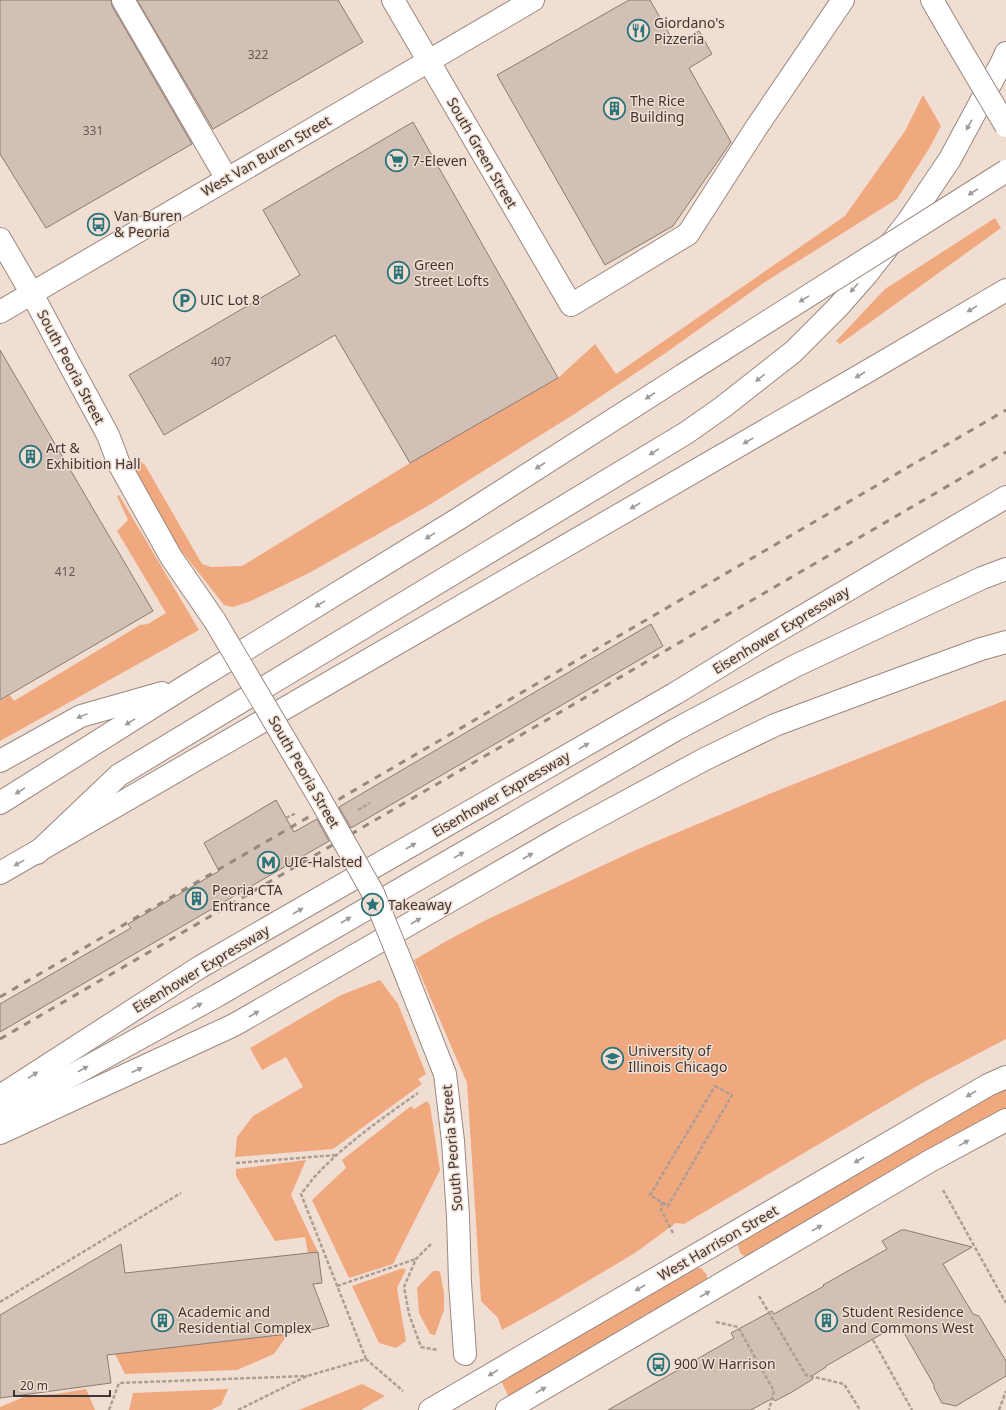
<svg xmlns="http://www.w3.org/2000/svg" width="1006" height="1410" font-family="'Noto Sans',sans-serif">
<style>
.green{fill:#f0a97f}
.building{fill:#d2c0b5;stroke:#8b7a70}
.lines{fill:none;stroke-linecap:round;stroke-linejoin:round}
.minor-casing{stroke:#9a887f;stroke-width:24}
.major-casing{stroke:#9a887f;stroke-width:24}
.highway-casing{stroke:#9a887f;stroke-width:24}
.path{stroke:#ac9d95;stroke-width:2.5;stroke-dasharray:4 2;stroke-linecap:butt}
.minor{stroke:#fff;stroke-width:22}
.major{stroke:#fff;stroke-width:22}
.highway{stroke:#fff;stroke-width:22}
.rail{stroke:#958880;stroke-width:3;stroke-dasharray:7 7;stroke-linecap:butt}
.minor-bridge-casing{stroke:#9a887f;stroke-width:24;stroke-linecap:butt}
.major-bridge-casing{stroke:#9a887f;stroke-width:24;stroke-linecap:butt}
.highway-bridge-casing{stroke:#9a887f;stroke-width:24;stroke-linecap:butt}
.minor-bridge{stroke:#fff;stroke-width:22}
.major-bridge{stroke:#fff;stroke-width:22}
.highway-bridge{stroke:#fff;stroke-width:22}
.oneway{fill:#9f9b99}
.labels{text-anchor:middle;stroke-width:3;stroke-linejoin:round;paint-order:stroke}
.number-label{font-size:12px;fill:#645954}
.poi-label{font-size:14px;fill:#3f3733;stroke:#f1ded3;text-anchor:start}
.street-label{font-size:14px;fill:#3f3733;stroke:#f1ded3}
</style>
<rect width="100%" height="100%" fill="#f1ded3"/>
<g class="green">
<polygon points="923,95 941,126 930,147 897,199 765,282 667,352 576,413 426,507 309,573 251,601 233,607 224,605 180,549 134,469 133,465 135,460 140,461 145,465 202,564 211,567 242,566 410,463 558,378 595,344 616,374 845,216 905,131"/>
<polygon points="995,218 1001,228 840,344 836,341 885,289"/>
<polygon points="119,495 199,630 0,741 0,701 10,695 14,701 140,625 148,624 166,613 117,531 128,520 117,496"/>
<polygon points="1006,700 1006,1039 924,1082 684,1224 676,1223 635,1253 549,1304 502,1330 498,1318 481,1301 467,1083 414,960 450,939 486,920 638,849 779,790"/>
<polygon points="380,980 398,1004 426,1074 418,1079 422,1084 333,1149 235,1157 237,1137 253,1116 303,1087 286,1057 262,1070 250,1048 341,995"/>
<path d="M1006 1087V1109L995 1113 746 1257C740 1254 739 1251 738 1244L743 1240 987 1095Z"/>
<polygon points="427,1101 430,1105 440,1170 393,1264 349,1278 312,1200 346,1168 342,1160 411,1106 414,1109"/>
<polygon points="306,1160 291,1195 318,1252 308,1253 305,1237 275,1241 236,1176 236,1169"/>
<polygon points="403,1268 406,1270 397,1288 406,1341 396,1348 379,1343 352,1286"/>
<polygon points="696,1268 701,1268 707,1275 707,1280 509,1397 501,1381"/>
<polygon points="433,1271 438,1271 440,1272 444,1293 444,1310 435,1335 430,1334 419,1313 417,1288"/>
<polygon points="288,1334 274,1354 237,1370 125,1374 115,1354"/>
<polygon points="362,1384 385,1396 361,1410 299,1410"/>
<polygon points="86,1389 95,1410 0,1410 0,1407 26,1396 56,1394"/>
<polygon points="228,1389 221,1405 211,1410 129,1410 133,1393"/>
</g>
<g class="building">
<polygon points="0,0 111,0 112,6 192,144 46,228 0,154"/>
<polygon points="137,0 338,0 363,42 213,129"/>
<polygon points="629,0 650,0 675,44 699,31 712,54 689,68 731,142 673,226 605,265 497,75"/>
<polygon points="413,122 558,378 410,463 335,335 164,435 129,375 300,275 263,210"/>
<polygon points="0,350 153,611 0,700"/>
<polygon points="651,624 663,646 351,828 339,807"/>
<polygon points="276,800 294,832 317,819 329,841 0,1032 0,1004 131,928 128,924 219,871 204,843"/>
<polygon points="901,1230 905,1230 972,1247 943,1264 973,1314 979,1316 1006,1361 1006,1376 956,1406 942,1403 934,1388 934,1385 899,1324 826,1366 826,1367 812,1376 813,1379 792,1392 775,1401 773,1398 751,1410 608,1410 734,1338 731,1333 772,1311 774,1314 824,1286 823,1285 887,1249 882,1241"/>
<polygon points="121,1244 125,1273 318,1252 322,1283 313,1284 329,1326 312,1330 288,1334 107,1355 111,1383 0,1398 0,1315"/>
</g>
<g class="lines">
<defs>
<g id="minor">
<polyline points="123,0 227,179"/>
<polyline points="393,0 571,305 688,234 756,128 843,0"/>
<polyline points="0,239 32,294 71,367 108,435 119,464 171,557 215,621"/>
<polyline points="0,312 533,0"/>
<polyline points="403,967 445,1074 453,1141 458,1216 460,1282 465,1354"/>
</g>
<g id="major">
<polyline points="932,0 954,38"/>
<polyline points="430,1410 988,1085 1006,1077"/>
<polyline points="507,1410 930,1161 1006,1120"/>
</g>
<g id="highway">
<polyline points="0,761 81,716 162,693"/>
<polyline points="0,803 186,686 458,519 683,375"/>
<polyline points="37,853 119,775 686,433 723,407 793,352 838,307 867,274 909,220 950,159 1001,64 1006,53"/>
<polyline points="0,873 868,371 1006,290"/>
<polyline points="0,1096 200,967 676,693 764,639 1006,497"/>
<polyline points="0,1115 218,995 675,730 795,666 982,578 1006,569"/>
<polyline points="0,1133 234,1025 566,834 703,760 775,725 869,690 981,649 1006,642"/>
</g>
</defs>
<use href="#minor" class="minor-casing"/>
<use href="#major" class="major-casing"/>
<use href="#highway" class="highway-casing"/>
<g class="path">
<polyline points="358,810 370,803"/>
<polyline points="286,818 296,813"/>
<polygon points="715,1086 732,1095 668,1206 650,1195"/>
<polyline points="236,1163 337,1155"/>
<polyline points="943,1190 1006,1303"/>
<polyline points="662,1202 661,1210 674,1235"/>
<polyline points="431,1244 416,1259 404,1287 409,1314 421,1347 438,1350"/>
<polyline points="337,1286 416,1259"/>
<polyline points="759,1296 806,1375 844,1384 860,1410"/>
<polyline points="0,1302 181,1193"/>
<polyline points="716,1322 738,1327 774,1391 769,1410"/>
<polyline points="873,1340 912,1410"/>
<path d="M366 1359 301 1194C307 1187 312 1179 319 1172 348 1142 384 1117 418 1093"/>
<polyline points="109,1410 119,1383 307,1376"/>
<polyline points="238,1410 307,1376 366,1359 403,1391"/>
<polyline points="999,1410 1006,1391"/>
</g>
<use href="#minor" class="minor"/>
<use href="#major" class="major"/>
<use href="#highway" class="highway"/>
<g class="rail">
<polyline points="0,997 1006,410"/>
<polyline points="0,1039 1006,452"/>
</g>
<defs>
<polyline id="minor-bridge" points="215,621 320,799 373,893 403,967"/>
<polyline id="major-bridge" points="954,38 1006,126"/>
<polyline id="highway-bridge" points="683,375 1006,171"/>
</defs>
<use href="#minor-bridge" class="minor-bridge-casing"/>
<use href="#major-bridge" class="major-bridge-casing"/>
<use href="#highway-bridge" class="highway-bridge-casing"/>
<use href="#minor-bridge" class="minor-bridge"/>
<use href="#major-bridge" class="major-bridge"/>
<use href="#highway-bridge" class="highway-bridge"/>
</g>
<defs><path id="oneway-solid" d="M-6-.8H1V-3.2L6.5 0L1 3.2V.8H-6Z"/></defs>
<g class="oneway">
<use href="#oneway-solid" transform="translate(969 125) rotate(119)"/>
<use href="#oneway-solid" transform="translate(973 192) rotate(148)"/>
<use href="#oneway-solid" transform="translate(854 288) rotate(131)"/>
<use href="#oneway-solid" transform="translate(804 299) rotate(148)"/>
<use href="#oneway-solid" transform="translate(972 309) rotate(149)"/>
<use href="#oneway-solid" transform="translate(860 375) rotate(150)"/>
<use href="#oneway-solid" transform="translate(760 378) rotate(141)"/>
<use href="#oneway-solid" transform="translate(650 396) rotate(147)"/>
<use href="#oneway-solid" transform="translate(748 441) rotate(150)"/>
<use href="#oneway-solid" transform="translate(654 452) rotate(149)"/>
<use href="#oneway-solid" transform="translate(540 466) rotate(147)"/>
<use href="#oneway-solid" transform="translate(635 506) rotate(150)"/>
<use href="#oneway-solid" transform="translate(430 536) rotate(148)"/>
<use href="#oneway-solid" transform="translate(320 604) rotate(148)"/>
<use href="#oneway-solid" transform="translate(82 716) rotate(158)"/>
<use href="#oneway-solid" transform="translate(130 722) rotate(148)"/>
<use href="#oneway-solid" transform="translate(584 746) rotate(-30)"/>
<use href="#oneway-solid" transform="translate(20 791) rotate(148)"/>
<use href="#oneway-solid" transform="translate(411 846) rotate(-30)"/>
<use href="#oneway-solid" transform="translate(459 855) rotate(-30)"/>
<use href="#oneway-solid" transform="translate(528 856) rotate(-30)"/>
<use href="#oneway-solid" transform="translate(19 863) rotate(151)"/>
<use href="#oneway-solid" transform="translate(298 911) rotate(-30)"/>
<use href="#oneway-solid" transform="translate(346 920) rotate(-30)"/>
<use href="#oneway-solid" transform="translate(416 921) rotate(-30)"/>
<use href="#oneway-solid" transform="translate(197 1006) rotate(-29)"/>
<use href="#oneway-solid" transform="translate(254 1014) rotate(-30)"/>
<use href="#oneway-solid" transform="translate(83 1069) rotate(-29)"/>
<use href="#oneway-solid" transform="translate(137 1070) rotate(-25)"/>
<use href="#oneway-solid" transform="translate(33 1075) rotate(-33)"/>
<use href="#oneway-solid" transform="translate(971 1094) rotate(150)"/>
<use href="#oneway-solid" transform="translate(964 1143) rotate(-29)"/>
<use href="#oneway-solid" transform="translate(859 1160) rotate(150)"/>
<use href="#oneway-solid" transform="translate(817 1228) rotate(-30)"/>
<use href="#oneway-solid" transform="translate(640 1288) rotate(150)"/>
<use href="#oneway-solid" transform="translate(705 1294) rotate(-30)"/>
<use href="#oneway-solid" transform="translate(493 1373) rotate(149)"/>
<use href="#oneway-solid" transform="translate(541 1390) rotate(-30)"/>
</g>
<defs>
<symbol id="restaurant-ring" viewBox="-11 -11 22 22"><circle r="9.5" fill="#f1ded3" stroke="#2a747a" stroke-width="1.5"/><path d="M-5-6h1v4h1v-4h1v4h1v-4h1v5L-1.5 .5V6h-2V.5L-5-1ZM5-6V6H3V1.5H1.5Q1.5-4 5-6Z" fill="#2a747a"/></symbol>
<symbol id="building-ring" viewBox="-11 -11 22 22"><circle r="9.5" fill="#f1ded3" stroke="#2a747a" stroke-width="1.5"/><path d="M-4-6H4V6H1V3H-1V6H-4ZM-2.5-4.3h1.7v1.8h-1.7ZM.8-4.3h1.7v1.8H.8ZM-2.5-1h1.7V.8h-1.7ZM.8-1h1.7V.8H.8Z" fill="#2a747a"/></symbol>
<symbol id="supermarket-ring" viewBox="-11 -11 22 22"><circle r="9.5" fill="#f1ded3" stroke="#2a747a" stroke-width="1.5"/><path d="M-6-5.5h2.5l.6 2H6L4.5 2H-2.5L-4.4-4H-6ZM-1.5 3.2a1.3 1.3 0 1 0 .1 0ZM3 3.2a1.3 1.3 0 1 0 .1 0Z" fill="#2a747a"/></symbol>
<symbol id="bus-ring" viewBox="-11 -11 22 22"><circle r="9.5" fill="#f1ded3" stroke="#2a747a" stroke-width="1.5"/><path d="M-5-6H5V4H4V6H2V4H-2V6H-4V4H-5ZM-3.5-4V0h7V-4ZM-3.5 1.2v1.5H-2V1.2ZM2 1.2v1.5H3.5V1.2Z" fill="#2a747a"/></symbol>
<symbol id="parking-ring" viewBox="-11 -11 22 22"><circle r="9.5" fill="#f1ded3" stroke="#2a747a" stroke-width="1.5"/><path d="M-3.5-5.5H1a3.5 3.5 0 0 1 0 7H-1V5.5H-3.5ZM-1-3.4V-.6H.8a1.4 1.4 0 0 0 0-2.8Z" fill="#2a747a"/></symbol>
<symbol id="metro-ring" viewBox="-11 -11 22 22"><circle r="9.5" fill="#f1ded3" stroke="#2a747a" stroke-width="1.5"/><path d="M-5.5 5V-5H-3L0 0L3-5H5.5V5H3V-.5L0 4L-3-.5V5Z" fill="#2a747a"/></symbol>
<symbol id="sight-ring" viewBox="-11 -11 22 22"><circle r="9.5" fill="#f1ded3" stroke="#2a747a" stroke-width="1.5"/><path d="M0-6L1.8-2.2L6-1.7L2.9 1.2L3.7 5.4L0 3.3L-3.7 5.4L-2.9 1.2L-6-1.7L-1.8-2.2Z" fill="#2a747a"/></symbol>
<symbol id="university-ring" viewBox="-11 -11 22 22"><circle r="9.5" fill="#f1ded3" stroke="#2a747a" stroke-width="1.5"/><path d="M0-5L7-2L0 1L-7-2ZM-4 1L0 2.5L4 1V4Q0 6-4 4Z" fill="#2a747a"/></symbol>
</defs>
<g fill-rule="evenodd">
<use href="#restaurant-ring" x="626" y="18" width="25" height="25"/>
<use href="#building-ring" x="602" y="96" width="25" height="25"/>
<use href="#supermarket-ring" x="384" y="148" width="25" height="25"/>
<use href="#bus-ring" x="86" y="212" width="25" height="25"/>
<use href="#building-ring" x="386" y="260" width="25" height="25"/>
<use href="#parking-ring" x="172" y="288" width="25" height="25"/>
<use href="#building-ring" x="18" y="444" width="25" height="25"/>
<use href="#metro-ring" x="256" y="850" width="25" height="25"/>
<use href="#building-ring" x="184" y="886" width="25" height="25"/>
<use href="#sight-ring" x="360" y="892" width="25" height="25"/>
<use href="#university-ring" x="600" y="1046" width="25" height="25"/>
<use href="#building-ring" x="150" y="1308" width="25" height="25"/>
<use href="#building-ring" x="814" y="1308" width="25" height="25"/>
<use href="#bus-ring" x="646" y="1352" width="25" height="25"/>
</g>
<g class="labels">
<g class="number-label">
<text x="258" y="59">322</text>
<text x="93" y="135">331</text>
<text x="221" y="366">407</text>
<text x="65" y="576">412</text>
</g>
<g class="poi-label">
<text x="654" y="28">Giordano's<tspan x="654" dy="16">Pizzeria</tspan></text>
<text x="630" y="106">The Rice<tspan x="630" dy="16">Building</tspan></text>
<text x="412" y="166">7-Eleven</text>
<text x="114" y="221">Van Buren<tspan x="114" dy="16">&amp; Peoria</tspan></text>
<text x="414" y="270">Green<tspan x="414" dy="16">Street Lofts</tspan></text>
<text x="200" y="305">UIC Lot 8</text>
<text x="46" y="453">Art &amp;<tspan x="46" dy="16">Exhibition Hall</tspan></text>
<text x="284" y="867">UIC-Halsted</text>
<text x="212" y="895">Peoria CTA<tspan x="212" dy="16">Entrance</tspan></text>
<text x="388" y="910">Takeaway</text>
<text x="628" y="1056">University of<tspan x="628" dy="16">Illinois Chicago</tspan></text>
<text x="178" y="1317">Academic and<tspan x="178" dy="16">Residential Complex</tspan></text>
<text x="842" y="1317">Student Residence<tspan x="842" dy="16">and Commons West</tspan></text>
<text x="674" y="1369">900 W Harrison</text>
</g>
<g class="street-label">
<text transform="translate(482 153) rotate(60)" y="5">South Green Street</text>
<text transform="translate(266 156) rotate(-30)" y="5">West Van Buren Street</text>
<text transform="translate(71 367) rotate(62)" y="5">South Peoria Street</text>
<text transform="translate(781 630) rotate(-31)" y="5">Eisenhower Expressway</text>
<text transform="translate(304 772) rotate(60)" y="5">South Peoria Street</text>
<text transform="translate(501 794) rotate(-30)" y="5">Eisenhower Expressway</text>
<text transform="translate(201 969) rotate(-31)" y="5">Eisenhower Expressway</text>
<text transform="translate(452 1148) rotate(-95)" y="5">South Peoria Street</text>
<text transform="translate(718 1243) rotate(-30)" y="5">West Harrison Street</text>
</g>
</g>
<path d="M14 1390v6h96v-6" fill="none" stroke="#3f3733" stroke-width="2"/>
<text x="20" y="1390" font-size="12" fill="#3f3733" stroke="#f1ded3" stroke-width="3" paint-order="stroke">20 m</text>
</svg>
